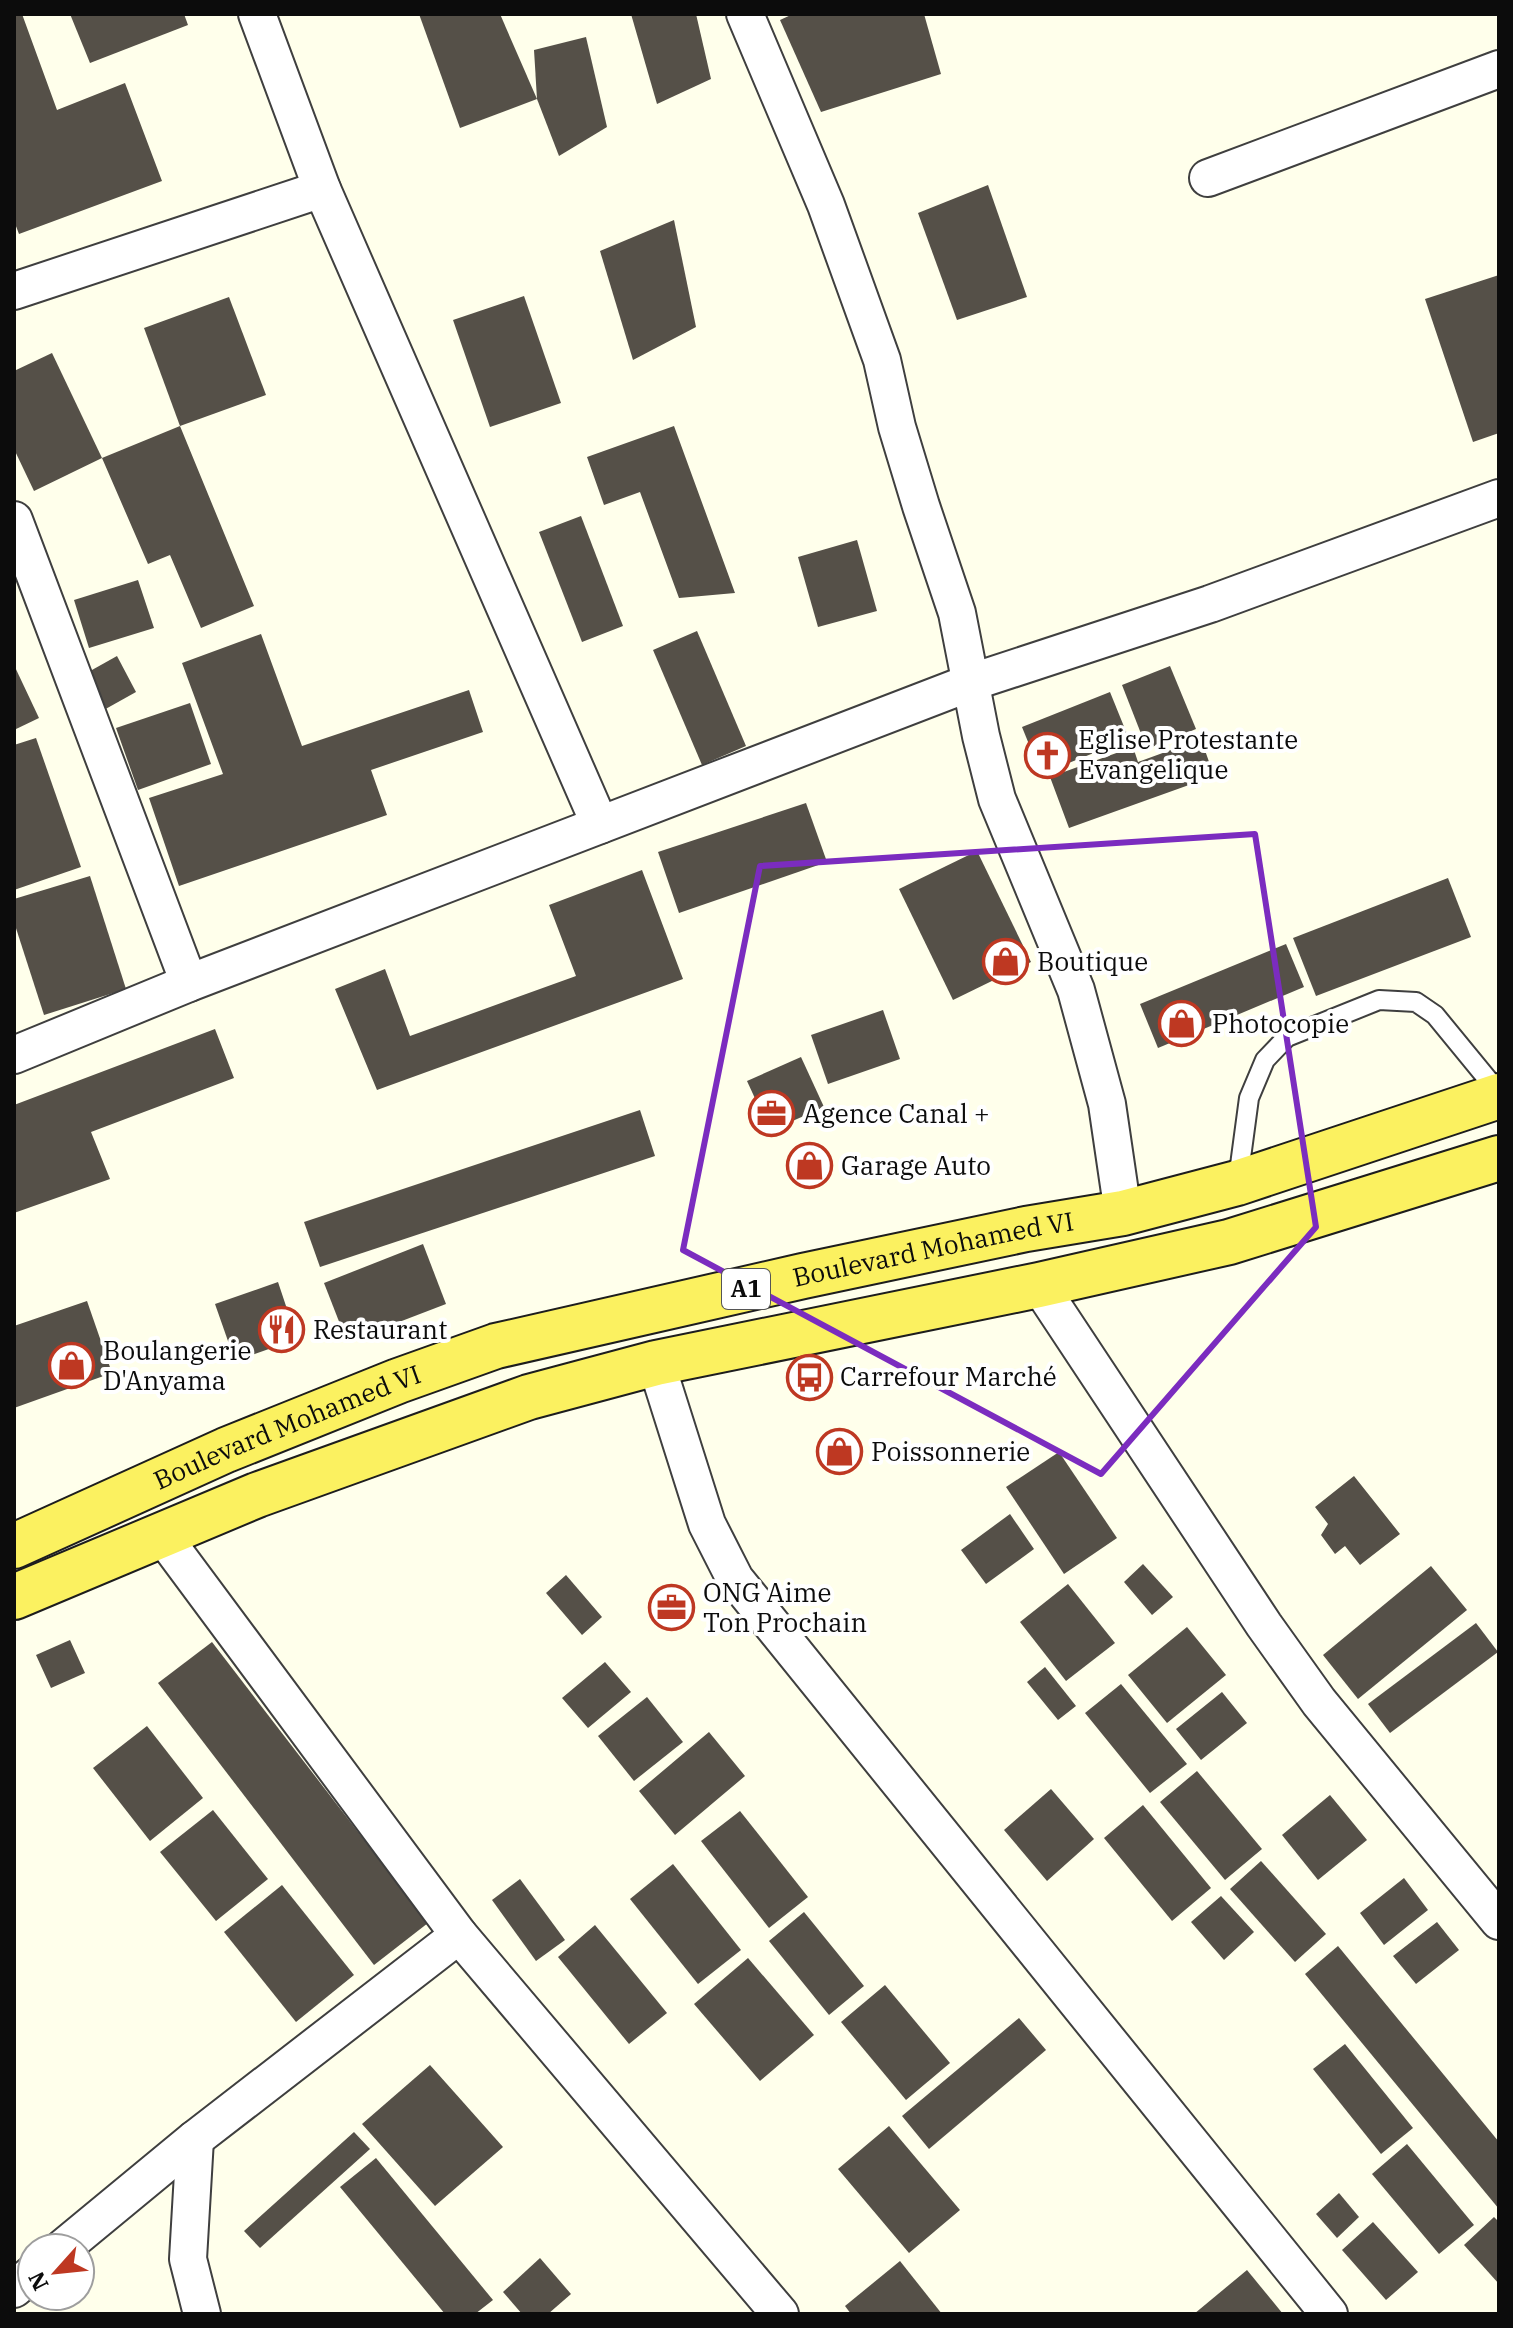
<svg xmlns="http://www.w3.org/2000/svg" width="1513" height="2328" font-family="'IBM Plex Serif',serif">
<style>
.building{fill:#555048}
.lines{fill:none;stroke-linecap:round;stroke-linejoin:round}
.lane-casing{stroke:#3f3f3f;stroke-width:22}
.street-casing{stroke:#3f3f3f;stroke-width:40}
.primary-casing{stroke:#1d1d1d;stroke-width:48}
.lane{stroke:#fff;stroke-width:18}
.street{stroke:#fff;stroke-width:36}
.primary{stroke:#fbf160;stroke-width:44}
.marked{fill:none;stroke:#7b2cbf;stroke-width:6;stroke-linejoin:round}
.labels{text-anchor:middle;stroke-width:8;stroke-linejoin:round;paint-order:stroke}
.shield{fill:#fff;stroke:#555;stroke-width:2}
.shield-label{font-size:24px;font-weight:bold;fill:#0c0c0c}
.poi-label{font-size:26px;fill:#0c0c0c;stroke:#fff;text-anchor:start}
.street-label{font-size:26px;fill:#0c0c0c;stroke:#fff}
</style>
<rect width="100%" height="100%" fill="#ffffeb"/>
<g class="building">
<polygon points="14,14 22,14 57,110 125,83 162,181 19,234 14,221"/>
<polygon points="70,14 184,14 188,25 90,63"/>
<polygon points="419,14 500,14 537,99 460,128"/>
<polygon points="631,14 696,14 711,79 657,104"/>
<polygon points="793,14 924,14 941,74 821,112 780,20"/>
<polygon points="586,37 607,127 559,156 537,99 534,50"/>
<polygon points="988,185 1027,297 957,320 918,213"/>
<polygon points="674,220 696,327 633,360 600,251"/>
<polygon points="1499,275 1499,433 1473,442 1425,299"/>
<polygon points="524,296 561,403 490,427 453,320"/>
<polygon points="229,297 266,395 180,426 144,328"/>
<polygon points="52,353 102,458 34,491 14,449 14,371"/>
<polygon points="180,426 254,606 201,628 170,555 148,564 102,458"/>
<polygon points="674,426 735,593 679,598 640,492 604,505 587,457"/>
<polygon points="581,516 623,626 582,642 539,532"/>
<polygon points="857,540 877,611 818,627 798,557"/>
<polygon points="138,580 154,628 89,648 74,600"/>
<polygon points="697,631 746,746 702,765 653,650"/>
<polygon points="261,634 302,746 469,690 483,732 371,770 387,815 179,886 149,798 223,774 182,663"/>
<polygon points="117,656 136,692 102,711 83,675"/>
<polygon points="14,665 39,718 14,730"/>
<polygon points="1170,666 1196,729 1147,749 1122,685"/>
<polygon points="1110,692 1129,739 1041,774 1022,727"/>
<polygon points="190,703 211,764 138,790 116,728"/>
<polygon points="36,738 81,867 14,890 14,745"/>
<polygon points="1201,739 1214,776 1069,828 1050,777 1133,747 1138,762"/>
<polygon points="806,803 827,862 679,913 658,852"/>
<polygon points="977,851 1031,962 953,1000 899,889"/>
<polygon points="642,870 683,979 377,1090 335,989 385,969 410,1036 576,976 549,905"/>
<polygon points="90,876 126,989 44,1015 14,922 14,899"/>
<polygon points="1448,878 1471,937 1316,996 1293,938"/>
<polygon points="1286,944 1304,987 1158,1048 1140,1004"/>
<polygon points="883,1010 900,1059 828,1084 811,1035"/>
<polygon points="215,1029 234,1078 91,1132 110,1179 14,1213 14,1105"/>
<polygon points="801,1057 824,1107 770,1131 747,1081"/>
<polygon points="640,1110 655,1156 320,1267 304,1222"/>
<polygon points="423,1244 446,1304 347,1342 324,1283"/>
<polygon points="278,1282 297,1339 235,1361 215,1304"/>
<polygon points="87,1301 112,1373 14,1408 14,1326"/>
<polygon points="1059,1452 1117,1538 1064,1574 1006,1487"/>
<polygon points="1354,1476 1400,1534 1360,1565 1345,1546 1335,1554 1321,1535 1328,1524 1315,1507"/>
<polygon points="1010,1514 1034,1549 986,1584 961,1550"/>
<polygon points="1143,1564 1173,1597 1152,1615 1124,1582"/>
<polygon points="1431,1566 1467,1610 1358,1699 1323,1655"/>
<polygon points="566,1575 602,1617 582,1635 546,1593"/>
<polygon points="1068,1584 1115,1643 1066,1681 1020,1622"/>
<polygon points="1476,1623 1498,1652 1390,1733 1368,1704"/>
<polygon points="1187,1627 1226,1675 1167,1723 1128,1675"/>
<polygon points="70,1640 85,1673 51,1688 36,1655"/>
<polygon points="212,1642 428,1923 374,1965 158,1683"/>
<polygon points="605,1662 631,1692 588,1728 562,1698"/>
<polygon points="1045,1667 1076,1706 1058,1720 1027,1682"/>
<polygon points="1121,1684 1187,1764 1150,1793 1085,1713"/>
<polygon points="1222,1692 1247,1723 1201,1760 1176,1729"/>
<polygon points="647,1697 683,1742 634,1781 598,1736"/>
<polygon points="147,1726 203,1798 150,1841 93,1768"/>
<polygon points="709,1732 745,1776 675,1835 639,1791"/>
<polygon points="1197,1771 1262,1849 1225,1880 1160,1802"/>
<polygon points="1051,1789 1094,1839 1047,1881 1004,1830"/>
<polygon points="1330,1795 1367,1840 1318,1880 1282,1835"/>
<polygon points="1143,1805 1211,1888 1172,1921 1104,1838"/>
<polygon points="213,1810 268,1879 216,1921 160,1852"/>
<polygon points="740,1811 808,1897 769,1928 701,1841"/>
<polygon points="1261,1861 1326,1934 1295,1962 1230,1889"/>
<polygon points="673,1864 741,1950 698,1984 630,1899"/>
<polygon points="1404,1878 1428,1910 1384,1945 1360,1913"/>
<polygon points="520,1879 565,1940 536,1961 492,1900"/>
<polygon points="282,1885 354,1975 296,2022 224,1932"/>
<polygon points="1221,1896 1254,1932 1224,1960 1191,1922"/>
<polygon points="804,1912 864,1986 829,2015 769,1941"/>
<polygon points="1437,1922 1459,1950 1416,1984 1393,1956"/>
<polygon points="595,1925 667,2013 629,2044 558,1957"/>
<polygon points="1338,1946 1499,2142 1499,2209 1305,1974"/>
<polygon points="748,1958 814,2035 760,2081 694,2004"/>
<polygon points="885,1985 950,2063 906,2100 841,2022"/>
<polygon points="1019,2018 1046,2050 929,2149 902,2116"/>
<polygon points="1345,2044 1413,2128 1381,2154 1313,2069"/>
<polygon points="430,2065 503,2147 435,2206 362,2124"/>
<polygon points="889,2126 960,2210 909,2253 838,2169"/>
<polygon points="354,2132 370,2149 260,2248 244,2231"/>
<polygon points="1407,2144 1474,2225 1439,2254 1372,2174"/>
<polygon points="376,2158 493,2300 475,2314 445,2314 340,2187"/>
<polygon points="1339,2193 1359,2217 1337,2238 1316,2214"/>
<polygon points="1494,2217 1499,2222 1499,2284 1464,2245"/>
<polygon points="1373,2222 1418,2272 1386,2300 1342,2250"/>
<polygon points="540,2258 571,2294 548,2314 522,2314 503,2292"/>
<polygon points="900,2261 942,2314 851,2314 845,2306"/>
<polygon points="1247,2270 1283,2314 1194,2314"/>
</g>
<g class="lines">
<defs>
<polyline id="lane" points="1238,1180 1249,1098 1265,1060 1287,1037 1379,1000 1416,1002 1435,1015 1499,1093"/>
<g id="street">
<polyline points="257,14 322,189 600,825"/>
<polyline points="745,14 826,205 882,360 897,427 921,506 957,613 981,736 997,799 1076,990 1107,1104 1123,1213"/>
<polyline points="1208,178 1499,69"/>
<polyline points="14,291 322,189"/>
<polyline points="14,520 189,983"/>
<polyline points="14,1055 189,983 972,682 1210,604 1499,498"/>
<polyline points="1039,1285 1264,1625 1319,1702 1499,1921"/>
<polyline points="656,1363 707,1524 735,1579 1329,2314"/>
<polyline points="162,1535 459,1935 780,2314"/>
<polyline points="195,2139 188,2259 202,2314"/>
<polyline points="63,2248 195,2139 459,1935"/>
<polyline points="14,2289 32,2274"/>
</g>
<g id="primary">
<path id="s1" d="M14 1546 226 1450 398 1381 496 1346 803 1276 1026 1229 1123 1213 1237 1183 1499 1096"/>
<polyline points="14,1597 257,1495 529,1397 656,1363 1039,1285 1229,1242 1499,1158"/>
</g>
</defs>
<use href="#lane" class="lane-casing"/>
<use href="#street" class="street-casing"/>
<use href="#primary" class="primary-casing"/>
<use href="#lane" class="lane"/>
<use href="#street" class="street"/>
<use href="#primary" class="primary"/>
</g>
<path class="marked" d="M1255 834 1316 1227 1101 1474 683 1250 760 866Z"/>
<defs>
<symbol id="church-ring" viewBox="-11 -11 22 22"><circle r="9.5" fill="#fff" stroke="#be3822" stroke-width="1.5"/><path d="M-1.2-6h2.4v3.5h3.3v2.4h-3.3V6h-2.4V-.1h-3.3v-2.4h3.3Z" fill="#be3822"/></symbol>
<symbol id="shop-ring" viewBox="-11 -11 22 22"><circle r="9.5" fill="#fff" stroke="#be3822" stroke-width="1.5"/><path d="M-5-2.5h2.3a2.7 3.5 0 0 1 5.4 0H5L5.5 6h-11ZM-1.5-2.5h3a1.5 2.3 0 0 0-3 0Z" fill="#be3822"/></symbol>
<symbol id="office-ring" viewBox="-11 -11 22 22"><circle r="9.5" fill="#fff" stroke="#be3822" stroke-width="1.5"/><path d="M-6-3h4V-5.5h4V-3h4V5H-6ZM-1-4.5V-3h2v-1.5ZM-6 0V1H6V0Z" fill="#be3822"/></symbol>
<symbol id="restaurant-ring" viewBox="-11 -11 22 22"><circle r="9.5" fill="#fff" stroke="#be3822" stroke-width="1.5"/><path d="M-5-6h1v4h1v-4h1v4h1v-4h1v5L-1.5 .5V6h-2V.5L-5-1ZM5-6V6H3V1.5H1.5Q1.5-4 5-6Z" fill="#be3822"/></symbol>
<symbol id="bus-ring" viewBox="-11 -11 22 22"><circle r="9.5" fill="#fff" stroke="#be3822" stroke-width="1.5"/><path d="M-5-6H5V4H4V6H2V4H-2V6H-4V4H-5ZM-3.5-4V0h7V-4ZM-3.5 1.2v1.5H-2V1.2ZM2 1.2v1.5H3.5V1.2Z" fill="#be3822"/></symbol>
</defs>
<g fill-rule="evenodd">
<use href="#church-ring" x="1022" y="730" width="51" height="51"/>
<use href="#shop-ring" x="980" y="936" width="51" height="51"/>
<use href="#shop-ring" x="1156" y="998" width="51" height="51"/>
<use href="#office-ring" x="746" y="1088" width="51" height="51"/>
<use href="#shop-ring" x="784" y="1140" width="51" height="51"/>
<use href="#restaurant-ring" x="256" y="1304" width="51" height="51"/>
<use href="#shop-ring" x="46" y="1340" width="51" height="51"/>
<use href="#bus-ring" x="784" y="1352" width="51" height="51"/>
<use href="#shop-ring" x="814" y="1426" width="51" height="51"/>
<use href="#office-ring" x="646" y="1582" width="51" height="51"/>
</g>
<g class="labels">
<rect class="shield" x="722" y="1269" width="48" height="40" rx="6"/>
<g class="shield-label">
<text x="746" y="1297">A1</text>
</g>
<g class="poi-label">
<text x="1078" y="749">Eglise Protestante<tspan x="1078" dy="30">Evangelique</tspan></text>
<text x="1037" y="971">Boutique</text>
<text x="1212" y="1033">Photocopie</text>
<text x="803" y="1123">Agence Canal +</text>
<text x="841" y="1175">Garage Auto</text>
<text x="313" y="1339">Restaurant</text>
<text x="103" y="1360">Boulangerie<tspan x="103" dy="30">D'Anyama</tspan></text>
<text x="840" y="1386">Carrefour Marché</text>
<text x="871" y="1461">Poissonnerie</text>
<text x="703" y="1602">ONG Aime<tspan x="703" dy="30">Ton Prochain</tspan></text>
</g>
<g class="street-label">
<text dy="9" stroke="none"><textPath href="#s1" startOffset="970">Boulevard Mohamed VI</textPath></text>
<text dy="9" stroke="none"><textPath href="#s1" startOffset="298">Boulevard Mohamed VI</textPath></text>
</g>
</g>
<rect width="1513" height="2328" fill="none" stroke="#0c0c0c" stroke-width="32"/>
<g transform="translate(56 2272) rotate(243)"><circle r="38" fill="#ffffff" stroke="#9e9e9e" stroke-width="2"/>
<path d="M0-6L14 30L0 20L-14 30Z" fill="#be3822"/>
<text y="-12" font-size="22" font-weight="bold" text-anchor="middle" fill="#0c0c0c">N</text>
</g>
</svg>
